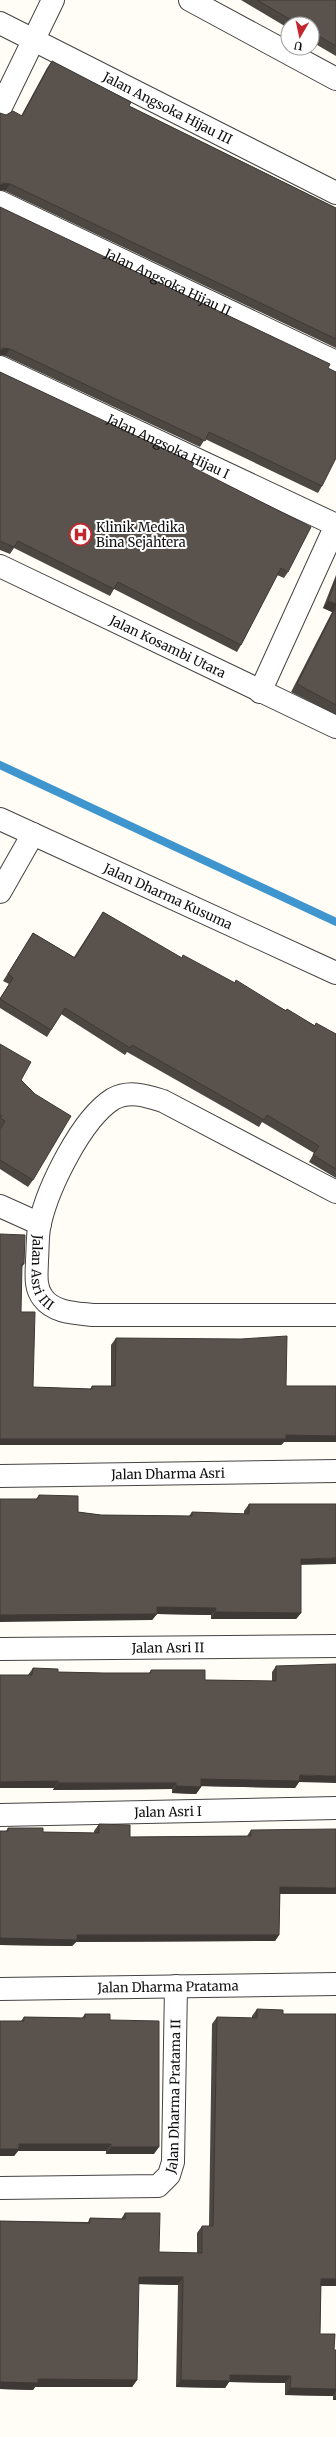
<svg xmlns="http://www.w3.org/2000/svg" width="336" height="2437" font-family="Merriweather,serif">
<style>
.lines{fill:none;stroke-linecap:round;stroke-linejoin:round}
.stream{stroke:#3f96cf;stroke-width:8}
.minor-casing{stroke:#444;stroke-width:24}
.minor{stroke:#fff;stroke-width:22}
.wall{fill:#4d4742}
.shaded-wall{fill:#3f3936}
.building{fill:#5a524d;stroke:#3f3936}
.labels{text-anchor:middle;stroke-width:4;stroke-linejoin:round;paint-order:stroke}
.street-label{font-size:13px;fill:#111;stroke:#fff}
.poi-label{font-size:13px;fill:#111;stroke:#fff;text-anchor:start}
</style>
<rect width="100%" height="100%" fill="#fffdf5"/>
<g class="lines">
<polyline class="stream" points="0,765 336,922"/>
<defs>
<g id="minor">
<polyline points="190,0 336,79"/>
<path id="s1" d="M0 23 336 193"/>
<polyline points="0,109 53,0"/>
<path id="s2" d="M0 202 336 362"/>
<path id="s3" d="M0 367 336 525"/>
<path id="s4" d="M0 566 336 727"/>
<polyline points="260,692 336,525"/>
<path id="s5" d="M0 819 336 973"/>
<polyline points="0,892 33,834"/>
<path id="s6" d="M336 1192 163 1101C147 1096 130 1090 113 1099 81 1119 48 1188 40 1223 37 1235 38 1248 37 1260 37 1272 34 1287 43 1298 54 1313 76 1313 93 1315H336"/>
<polyline points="0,1206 40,1224"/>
<path id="s7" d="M0 1476 336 1471"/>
<path id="s8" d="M0 1649 336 1646"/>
<path id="s9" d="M0 1815 336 1808"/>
<path id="s10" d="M0 1989 336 1984"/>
<path id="s11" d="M0 2188 158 2186 169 2175 173 2162 176 1986"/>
</g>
</defs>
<use href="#minor" class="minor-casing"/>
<use href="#minor" class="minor"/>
</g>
<g class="wall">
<polygon points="241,0 336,0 336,56 312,42 312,24 288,24 288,28"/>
<polygon points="52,61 129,106 336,208 336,348 5,191 6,115 21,116 47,68"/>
<polygon points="0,207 328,368 322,486 318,493 205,439 200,447 5,356"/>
<polygon points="0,372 192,467 288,572 284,578 277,575 241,645 237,652 114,589 110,596 14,548 10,554 0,550"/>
<polygon points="336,575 336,715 291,692 332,612 323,608"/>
<polygon points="103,912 181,958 234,983 314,1025 336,1034 336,1178 309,1162 314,1153 262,1122 259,1127 127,1052 125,1055 61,1014 47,1037 0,1008 0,998 9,984 3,981 33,933 74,957"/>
<polygon points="0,1044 21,1080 33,1180 28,1187 0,1169"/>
<polygon points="0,1234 24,1264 21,1268 21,1312 33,1387 90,1389 92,1386 111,1386 111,1345 116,1338 286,1386 336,1386 336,1442 284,1442 281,1445 0,1445"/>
<polygon points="39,1495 78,1512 101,1515 189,1516 192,1512 244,1514 244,1511 249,1504 301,1565 301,1613 296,1619 211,1619 211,1615 157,1614 152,1620 36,1499"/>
<polygon points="276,1666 299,1782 295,1788 201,1786 201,1787 196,1794 172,1793 172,1789 53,1790 54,1788 0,1788 0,1675 28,1675 33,1668 58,1672 103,1673 149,1673 151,1670 205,1680 272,1681 272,1672"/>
<polygon points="99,1824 130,1837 247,1836 251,1830 336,1894 280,1894 279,1935 275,1941 76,1942 72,1946 0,1945 0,1831 6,1831 8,1828 43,1832 94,1833 94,1831"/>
<polygon points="257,2009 283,2014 336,2014 336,2286 321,2286 320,2334 334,2350 336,2350 336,2400 333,2400 333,2396 285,2395 285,2383 229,2382 225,2388 176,2387 178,2285 138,2284 137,2380 132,2387 35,2387 33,2390 0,2389 0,2221 88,2222 90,2218 121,2219 125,2213 159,2252 197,2253 197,2233 202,2226 209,2226 212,2024 217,2017 252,2018 252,2016"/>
<polygon points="85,2014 110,2020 154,2154 106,2154 106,2151 18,2151 14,2156 0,2156 0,2021 21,2021 24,2017 82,2018"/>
</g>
<g class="shaded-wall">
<polygon points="3,183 10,184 5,191 0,190 0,185"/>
<polygon points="3,348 10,349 5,356 0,355 0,350"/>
<polygon points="328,601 336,604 336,606 332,612 323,608"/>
<polygon points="286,1435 336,1436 336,1442 284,1442 281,1445 0,1445 0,1439"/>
<polygon points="336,1558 336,1564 297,1565 301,1559"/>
<polygon points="157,1607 216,1608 211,1615 157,1614 152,1620 0,1622 0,1615"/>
<polygon points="215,1612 301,1613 296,1619 211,1619"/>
<polygon points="300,1775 336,1776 336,1783 299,1782 295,1788 196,1786 201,1779"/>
<polygon points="58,1781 54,1788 0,1788 0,1782"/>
<polygon points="58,1783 176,1783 172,1789 53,1790"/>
<polygon points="176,1786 201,1787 196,1794 172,1793"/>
<polygon points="280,1887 336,1888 336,1894 275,1894"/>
<polygon points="77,1935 279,1935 275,1941 76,1942 72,1946 0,1945 0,1938"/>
<polygon points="19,2144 111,2144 106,2151 18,2151 14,2156 0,2156 0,2149"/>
<polygon points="111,2147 159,2147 154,2154 106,2154"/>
<polygon points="139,2277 183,2277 178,2285 134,2284"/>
<polygon points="321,2279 336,2279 336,2286 316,2286"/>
<polygon points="230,2375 291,2376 285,2383 229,2382 225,2388 176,2387 181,2380"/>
<polygon points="38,2379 137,2380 132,2387 35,2387 33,2390 0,2389 0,2382"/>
<polygon points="290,2388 336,2389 336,2391 333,2396 285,2395"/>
<polygon points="336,2396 336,2400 333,2400"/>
</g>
<g class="building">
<polygon points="257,0 336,0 336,46 312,32 312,24 298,24"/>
<polygon points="52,61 131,102 129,106 336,208 336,339 10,184 3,183 0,185 0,113 6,115 13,111 22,116"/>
<polygon points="0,207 330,364 328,368 336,372 336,458 322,486 209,432 205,441 10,349 3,348 0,350"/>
<polygon points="0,372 194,463 192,467 311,527 288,572 281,568 241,645 118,582 114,589 18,541 14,547 0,541"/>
<polygon points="336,580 336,604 328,601"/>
<polygon points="336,607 336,705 297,684"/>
<polygon points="103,912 182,958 183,955 235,983 236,980 286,1011 287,1009 315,1026 316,1023 336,1034 336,1169 313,1155 319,1146 267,1115 264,1120 132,1045 130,1048 65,1008 51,1030 0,999 13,978 8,974 33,933 75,958"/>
<polygon points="0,1044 31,1062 21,1080 35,1094 71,1116 33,1180 0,1160 0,1129 5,1121 0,1118 2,1116 0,1115"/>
<polygon points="0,1234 25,1235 24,1264 22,1264 21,1312 35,1312 33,1387 92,1389 92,1386 115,1386 116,1338 241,1339 287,1336 286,1386 336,1386 336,1436 286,1435 286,1439 0,1439"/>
<polygon points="39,1495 78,1496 78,1512 101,1515 192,1516 192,1512 249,1514 249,1504 336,1504 336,1558 301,1559 301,1613 215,1612 216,1608 157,1607 157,1614 0,1615 0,1499 38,1499"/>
<polygon points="336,1664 336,1776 300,1775 299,1781 201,1779 201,1787 176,1786 176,1783 58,1783 58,1781 0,1782 0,1675 32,1675 33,1668 58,1669 58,1672 103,1673 151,1673 151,1670 205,1670 205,1680 276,1681 276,1666"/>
<polygon points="99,1824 130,1825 130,1837 251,1836 251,1830 336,1829 336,1888 280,1887 279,1935 77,1935 77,1940 0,1938 0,1831 8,1831 8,1828 43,1828 43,1832 99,1833"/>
<polygon points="257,2009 283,2010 283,2014 336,2014 336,2279 321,2279 320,2334 335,2334 334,2350 336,2350 336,2389 290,2388 291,2376 230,2375 230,2381 181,2380 183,2277 139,2277 137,2380 38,2379 38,2383 0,2382 0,2221 90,2223 90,2218 125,2219 125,2213 160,2213 159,2252 202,2253 202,2226 213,2226 217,2017 257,2018"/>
<polygon points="85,2014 110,2014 110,2020 159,2021 159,2147 111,2147 111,2144 19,2144 19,2149 0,2149 0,2021 24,2021 24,2017 85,2018"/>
</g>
<defs>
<symbol id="hospital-ring" viewBox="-11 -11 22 22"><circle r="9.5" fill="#fff" stroke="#c4262e" stroke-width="1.5"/><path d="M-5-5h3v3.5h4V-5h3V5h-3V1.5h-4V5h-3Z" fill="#c4262e"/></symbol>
</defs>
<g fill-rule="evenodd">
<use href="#hospital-ring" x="68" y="522" width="25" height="25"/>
</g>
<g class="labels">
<g class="street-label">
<text dy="5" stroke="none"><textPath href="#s1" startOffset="188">Jalan Angsoka Hijau III</textPath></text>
<text dy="5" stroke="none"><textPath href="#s2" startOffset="186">Jalan Angsoka Hijau II</textPath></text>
<text dy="5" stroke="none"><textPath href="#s3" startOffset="186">Jalan Angsoka Hijau I</textPath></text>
<text dy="5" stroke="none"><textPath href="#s4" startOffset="186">Jalan Kosambi Utara</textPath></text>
<text dy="5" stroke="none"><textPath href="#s5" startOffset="185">Jalan Dharma Kusuma</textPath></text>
<text dy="5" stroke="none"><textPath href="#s6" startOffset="444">Jalan Asri III</textPath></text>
<text dy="5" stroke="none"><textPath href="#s7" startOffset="168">Jalan Dharma Asri</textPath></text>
<text dy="5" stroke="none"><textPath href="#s8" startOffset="168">Jalan Asri II</textPath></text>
<text dy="5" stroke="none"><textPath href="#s9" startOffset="168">Jalan Asri I</textPath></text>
<text dy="5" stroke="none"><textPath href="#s10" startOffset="168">Jalan Dharma Pratama</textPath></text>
<text dy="5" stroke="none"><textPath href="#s11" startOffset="253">Jalan Dharma Pratama II</textPath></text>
</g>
<g class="poi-label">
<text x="96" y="532">Klinik Medika<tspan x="96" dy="15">Bina Sejahtera</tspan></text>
</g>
</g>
<g transform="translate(300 36) rotate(189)"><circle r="19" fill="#ffffff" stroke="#a0a0a0"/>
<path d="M0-3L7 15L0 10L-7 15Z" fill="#c4262e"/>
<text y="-6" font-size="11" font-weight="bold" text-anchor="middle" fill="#111111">U</text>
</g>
</svg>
